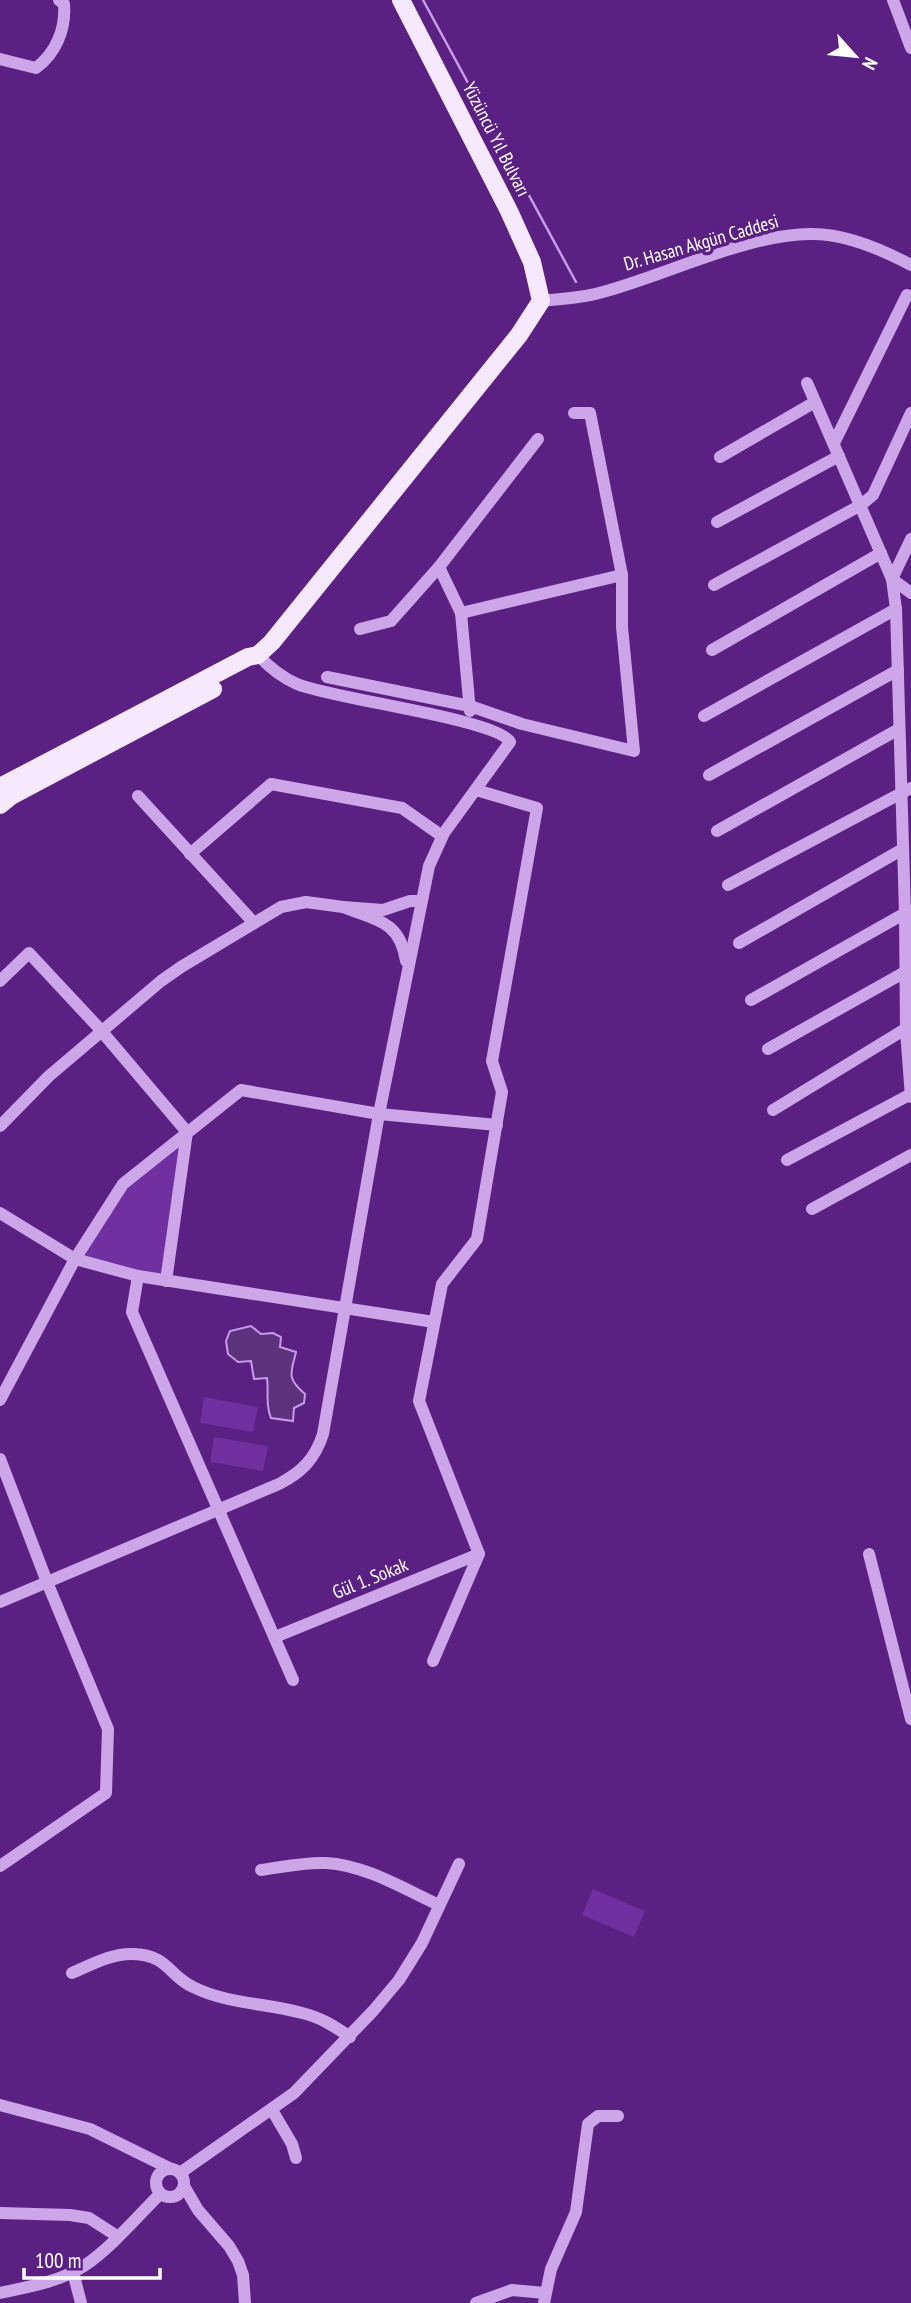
<svg xmlns="http://www.w3.org/2000/svg" width="911" height="2303" font-family="'PT Sans Narrow',sans-serif">
<style>
.green{fill:#70309f}
.water{fill:#5d327c;stroke:#c79aea;stroke-width:2}
.lines{fill:none;stroke-linecap:round;stroke-linejoin:round}
.stream{stroke:#c79aea;stroke-width:2.5}
.minor{stroke:#cda6e9;stroke-width:12}
.major{stroke:#f6e9fe;stroke-width:18}
.labels{text-anchor:middle;stroke-width:7;stroke-linejoin:round;paint-order:stroke}
.street-label{font-size:19px;fill:#fff;stroke:#5a2082}
</style>
<rect width="100%" height="100%" fill="#5a2082"/>
<g class="green">
<polygon points="187,1132 166,1281 75,1259 123,1184"/>
<polygon points="204,1397 258,1407 253,1432 200,1423"/>
<polygon points="214,1437 268,1446 263,1471 210,1462"/>
<polygon points="593,1889 645,1911 634,1937 582,1915"/>
</g>
<path class="water" d="M251 1326 261 1334 273 1333 281 1337 280 1347 296 1352C291 1373 286 1378 305 1394L304 1403 294 1408 293 1421 271 1418C265 1405 269 1392 267 1378L254 1379 251 1361 238 1362 228 1354 226 1341 230 1331Z"/>
<g class="lines">
<polyline class="stream" points="423,0 576,282"/>
<g class="minor">
<polyline points="893,0 911,48"/>
<path d="M0 59 36 68C56 53 66 29 64 4L59 0"/>
<path d="M541 301C560 299 581 298 599 293 665 276 743 235 810 234 844 233 881 249 911 265"/>
<polyline points="807,383 892,579 896,609 905,913 906,1031 911,1097"/>
<polyline points="834,443 907,295"/>
<polyline points="720,457 815,402"/>
<polyline points="717,522 839,456"/>
<polyline points="911,539 892,579 911,593"/>
<polyline points="714,585 861,505 873,495 911,413"/>
<polyline points="461,613 622,575"/>
<polyline points="360,629 391,621 439,567"/>
<polyline points="712,650 881,553"/>
<polyline points="327,677 470,706 522,724 634,751 622,627 622,575 590,413 574,413"/>
<polyline points="470,711 461,613 439,567 538,439"/>
<polyline points="704,716 896,609"/>
<polyline points="709,775 898,670"/>
<polyline points="138,796 254,923"/>
<polyline points="717,831 899,729"/>
<polyline points="190,854 271,784 402,808 442,836"/>
<polyline points="728,885 911,788"/>
<polyline points="739,943 903,849"/>
<path d="M406 961C400 920 375 920 343 907L383 910 410 901H421"/>
<polyline points="0,981 29,953 98,1027 187,1132 166,1281"/>
<polyline points="751,1000 909,911"/>
<polyline points="768,1049 905,972"/>
<polyline points="773,1110 910,1026"/>
<polyline points="0,1126 49,1076 161,981 181,967 281,907 306,902 343,907"/>
<polyline points="787,1160 911,1094"/>
<polyline points="812,1209 911,1155"/>
<polyline points="0,1213 75,1259 138,1276 434,1322"/>
<polyline points="138,1276 132,1312 293,1680"/>
<polyline points="0,1400 75,1259 123,1184 241,1090 379,1114 497,1125"/>
<polyline points="0,1459 47,1582 108,1729 106,1793 0,1866"/>
<polyline points="869,1554 911,1719"/>
<path d="M0 1602 279 1484C302 1472 315 1459 323 1434L379 1114 429 866 444 833 510 742C498 719 332 699 297 684 281 677 269 667 258 655"/>
<polyline points="275,1637 479,1554"/>
<polyline points="433,1661 479,1554 419,1401 442,1284 477,1239 502,1092 492,1061 537,808 476,790"/>
<path d="M261 1870C283 1867 304 1862 326 1863 365 1865 404 1889 439 1905"/>
<path d="M72 1973C91 1965 112 1953 133 1954 168 1955 169 1976 193 1987 227 2004 266 2003 302 2013 320 2017 334 2026 350 2037"/>
<polyline points="0,2105 90,2129 171,2169"/>
<polyline points="272,2110 292,2144 296,2158"/>
<circle cx="170" cy="2183" r="14"/>
<polyline points="180,2173 294,2093 373,2011 399,1980 422,1943 459,1864"/>
<polyline points="184,2186 198,2210 229,2246 238,2261 243,2275 245,2303"/>
<polyline points="0,2213 70,2215 89,2218 117,2236"/>
<polyline points="73,2272 81,2303"/>
<path d="M0 2293C28 2287 59 2282 84 2266 112 2247 136 2218 160 2194"/>
<polyline points="476,2303 512,2290 545,2293"/>
<polyline points="544,2303 551,2269 576,2212 588,2124 598,2116 618,2116"/>
</g>
<g class="major">
<polyline points="0,787 248,657 258,655 272,642 519,335 541,301 532,262 509,211 401,0"/>
<polyline points="0,805 11,796 213,689"/>
</g>
</g>
<g class="labels">
<g class="street-label">
<text transform="translate(497 139) rotate(63)" y="7">Yüzüncü Yıl Bulvarı</text>
<text transform="translate(701 242) rotate(-16)" y="7">Dr. Hasan Akgün Caddesi</text>
<text transform="translate(370 1578) rotate(-22)" y="7">Gül 1. Sokak</text>
</g>
</g>
<g transform="translate(855 56) rotate(117)" stroke="#5a2082" stroke-width="5" paint-order="stroke">
<path d="M0-5L12 26L0 18L-12 26Z" fill="#ffffff"/>
<text y="-10" font-size="19" font-weight="bold" text-anchor="middle" fill="#ffffff">N</text>
</g>
<path d="M24 2268v10h136v-10" fill="none" stroke="#ffffff" stroke-width="3.5"/>
<text x="35" y="2268" font-size="21" fill="#ffffff" stroke="#5a2082" stroke-width="5" paint-order="stroke">100 m</text>
</svg>
